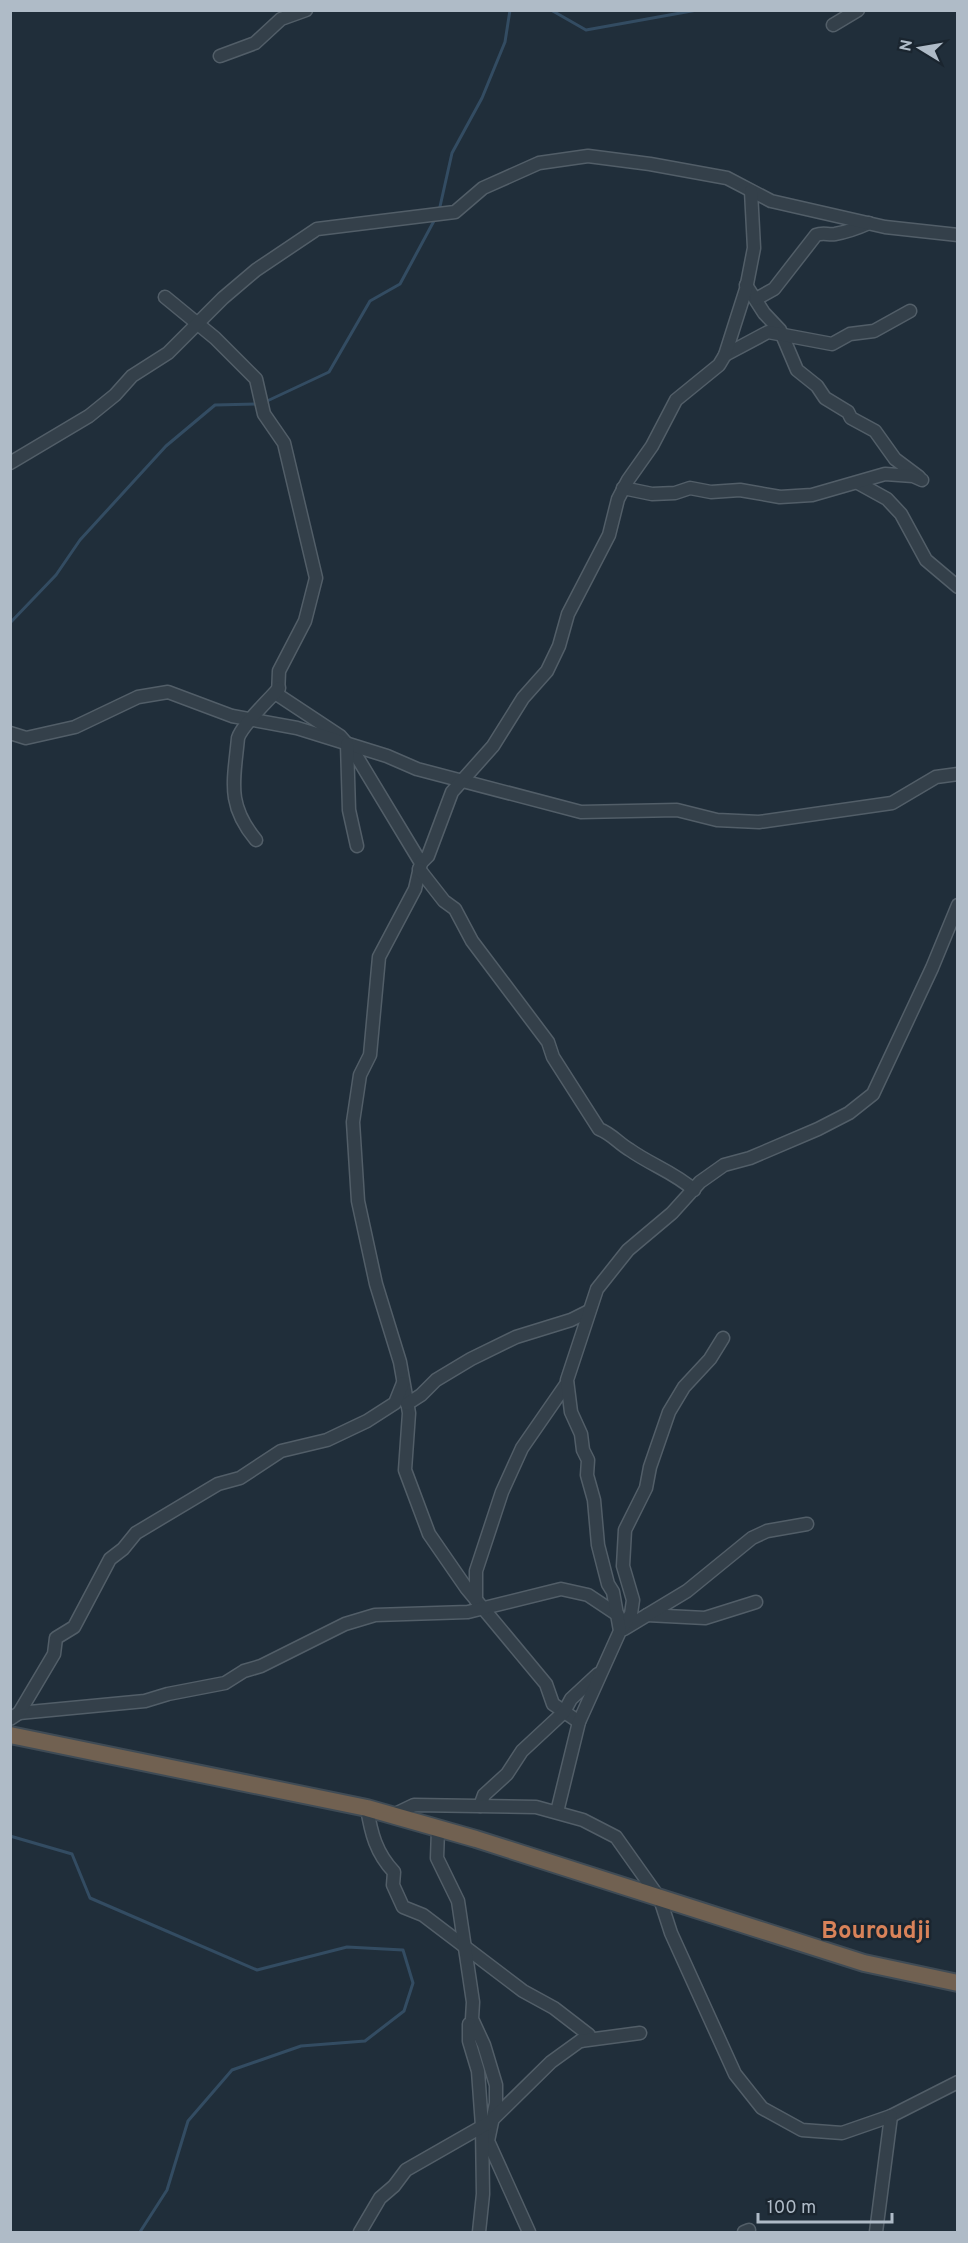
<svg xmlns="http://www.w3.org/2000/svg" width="968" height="2243" font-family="Overpass,sans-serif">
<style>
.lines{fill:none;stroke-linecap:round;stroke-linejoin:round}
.stream{stroke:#334c62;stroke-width:3}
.minor-casing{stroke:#525e68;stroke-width:15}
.highway-casing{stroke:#3f4b55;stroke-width:20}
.minor{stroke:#34404a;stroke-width:12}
.highway{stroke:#716151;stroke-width:16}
.labels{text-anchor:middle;stroke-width:5;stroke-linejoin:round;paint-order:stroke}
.quarter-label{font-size:24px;font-weight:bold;fill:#d88259;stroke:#1a252f}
</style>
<rect width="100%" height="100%" fill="#202e3a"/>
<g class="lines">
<g class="stream">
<polyline points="551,10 586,30 697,10"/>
<polyline points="439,211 452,153 482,98 505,42 510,10"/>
<polyline points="265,402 329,372 370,301 400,284 435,219"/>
<polyline points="10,623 56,575 80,540 166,446 215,405 259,404"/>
<polyline points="10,1836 72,1854 90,1898 257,1970 347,1947 403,1950 413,1983 404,2011 365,2041 301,2046 232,2070 188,2121 167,2190 140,2232"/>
</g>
<defs>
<g id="minor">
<polyline points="833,25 858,10"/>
<polyline points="220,56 255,43 281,19 306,10"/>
<polyline points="746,285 764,313 780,330 797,370 817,386 825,398 848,412 851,418 875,431 895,459 919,477"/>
<polyline points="165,297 215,338 256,379 264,414 284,443 316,578 305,621 279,671 278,695 340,736 354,752 421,863 415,889 379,957 370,1055 360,1075 353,1122 358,1201 376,1284 400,1362 409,1413 405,1470 429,1534 467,1589 546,1684 553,1704 579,1722"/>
<path d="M756 299 774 289 816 235C823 232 828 235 835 234 847 232 858 228 869 223"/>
<polyline points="725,355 768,332 832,344 850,334 874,331 910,311"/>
<polyline points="10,463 89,416 115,395 132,376 168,353 223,298 256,270 317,229 455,212 483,188 539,163 588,156 650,164 727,178 771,201 885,227 958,235"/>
<polyline points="858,483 887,499 901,514 926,560 958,587"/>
<polyline points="623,488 652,494 675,493 690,488 711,492 740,490 780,497 812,495 885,474 913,476 922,480"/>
<polyline points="10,733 26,738 75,727 138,697 168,692 232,716 297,728 387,756 417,769 581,812 677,810 717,820 759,822 892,803 936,777 958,774"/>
<polyline points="347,744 349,810 357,846"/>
<path d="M256 840C226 804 234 781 238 738 242 725 268 701 279 688"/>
<polyline points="421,863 428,856 452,792 493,746 523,698 547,671 559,646 568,614 609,535 618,499 628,480 652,446 676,400 719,365 725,355 746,289 754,248 751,191"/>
<path d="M419 869 444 901 455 909 472 941 548 1042 553 1057 599 1129C612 1134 618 1143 630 1150 651 1165 674 1172 694 1190"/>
<polyline points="407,1404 421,1395 436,1380 471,1359 516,1337 571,1320 589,1311"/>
<polyline points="476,1600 476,1571 502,1492 522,1448 567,1383"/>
<polyline points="647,1615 705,1618 756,1602"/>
<polyline points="624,1629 687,1591 752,1538 767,1531 807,1524"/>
<polyline points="620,1631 631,1614 633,1600 623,1566 625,1530 646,1488 650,1467 669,1412 684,1387 710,1359 723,1338"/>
<polyline points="19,1713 145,1701 168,1694 225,1683 244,1671 261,1666 345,1624 375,1615 468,1612 561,1589 588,1595 618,1615"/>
<polyline points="10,1719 19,1713 54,1654 56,1638 74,1627 110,1559 123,1549 136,1533 218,1484 240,1478 281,1451 327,1440 367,1421 395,1403 403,1383"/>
<polyline points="480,1806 484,1795 507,1774 522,1751 564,1712 571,1699 598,1674"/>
<path d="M367 1808C371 1833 376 1853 394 1872L393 1885 403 1907 423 1915 523 1991 554 2008 589 2035 581 2041"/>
<polyline points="557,1812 579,1722 620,1631 613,1592 608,1584 598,1545 594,1500 587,1475 588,1460 583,1450 581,1434 571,1412 567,1380 597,1289 628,1250 672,1213 700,1182 724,1165 750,1158 818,1129 849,1113 873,1094 932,968 958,905"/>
<polyline points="391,1816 414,1805 536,1807 583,1820 616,1837 660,1899 671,1933 735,2074 762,2108 802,2130 842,2133 891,2116 958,2082"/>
<polyline points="438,1830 437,1858 458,1901 473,2002 472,2019 484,2045 496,2085 496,2103 488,2141 529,2232"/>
<polyline points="469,2024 469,2041 478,2071 482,2126 483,2194 479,2232"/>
<polyline points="360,2232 380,2198 394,2186 406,2170 490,2122 551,2062 580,2041 640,2033"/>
<polyline points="744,2232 749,2230"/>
<polyline points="876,2232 891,2116"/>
</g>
<polyline id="highway" points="10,1735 367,1808 476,1839 864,1963 958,1983"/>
</defs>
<use href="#minor" class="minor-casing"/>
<use href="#highway" class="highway-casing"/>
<use href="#minor" class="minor"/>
<use href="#highway" class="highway"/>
</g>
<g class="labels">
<g class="quarter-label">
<text x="876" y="1938">Bouroudji</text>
</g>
</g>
<rect width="968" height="2243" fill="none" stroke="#afbbc7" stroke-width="24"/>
<g transform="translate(920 48) rotate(281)" stroke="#1a252f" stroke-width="4.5" paint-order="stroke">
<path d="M0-4.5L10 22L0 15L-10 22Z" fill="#afbbc7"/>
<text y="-9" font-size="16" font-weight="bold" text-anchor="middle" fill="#afbbc7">N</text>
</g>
<path d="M758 2213v9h134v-9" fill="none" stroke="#afbbc7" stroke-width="3"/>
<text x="767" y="2213" font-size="18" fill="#afbbc7" stroke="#1a252f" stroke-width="4.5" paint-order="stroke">100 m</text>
</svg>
